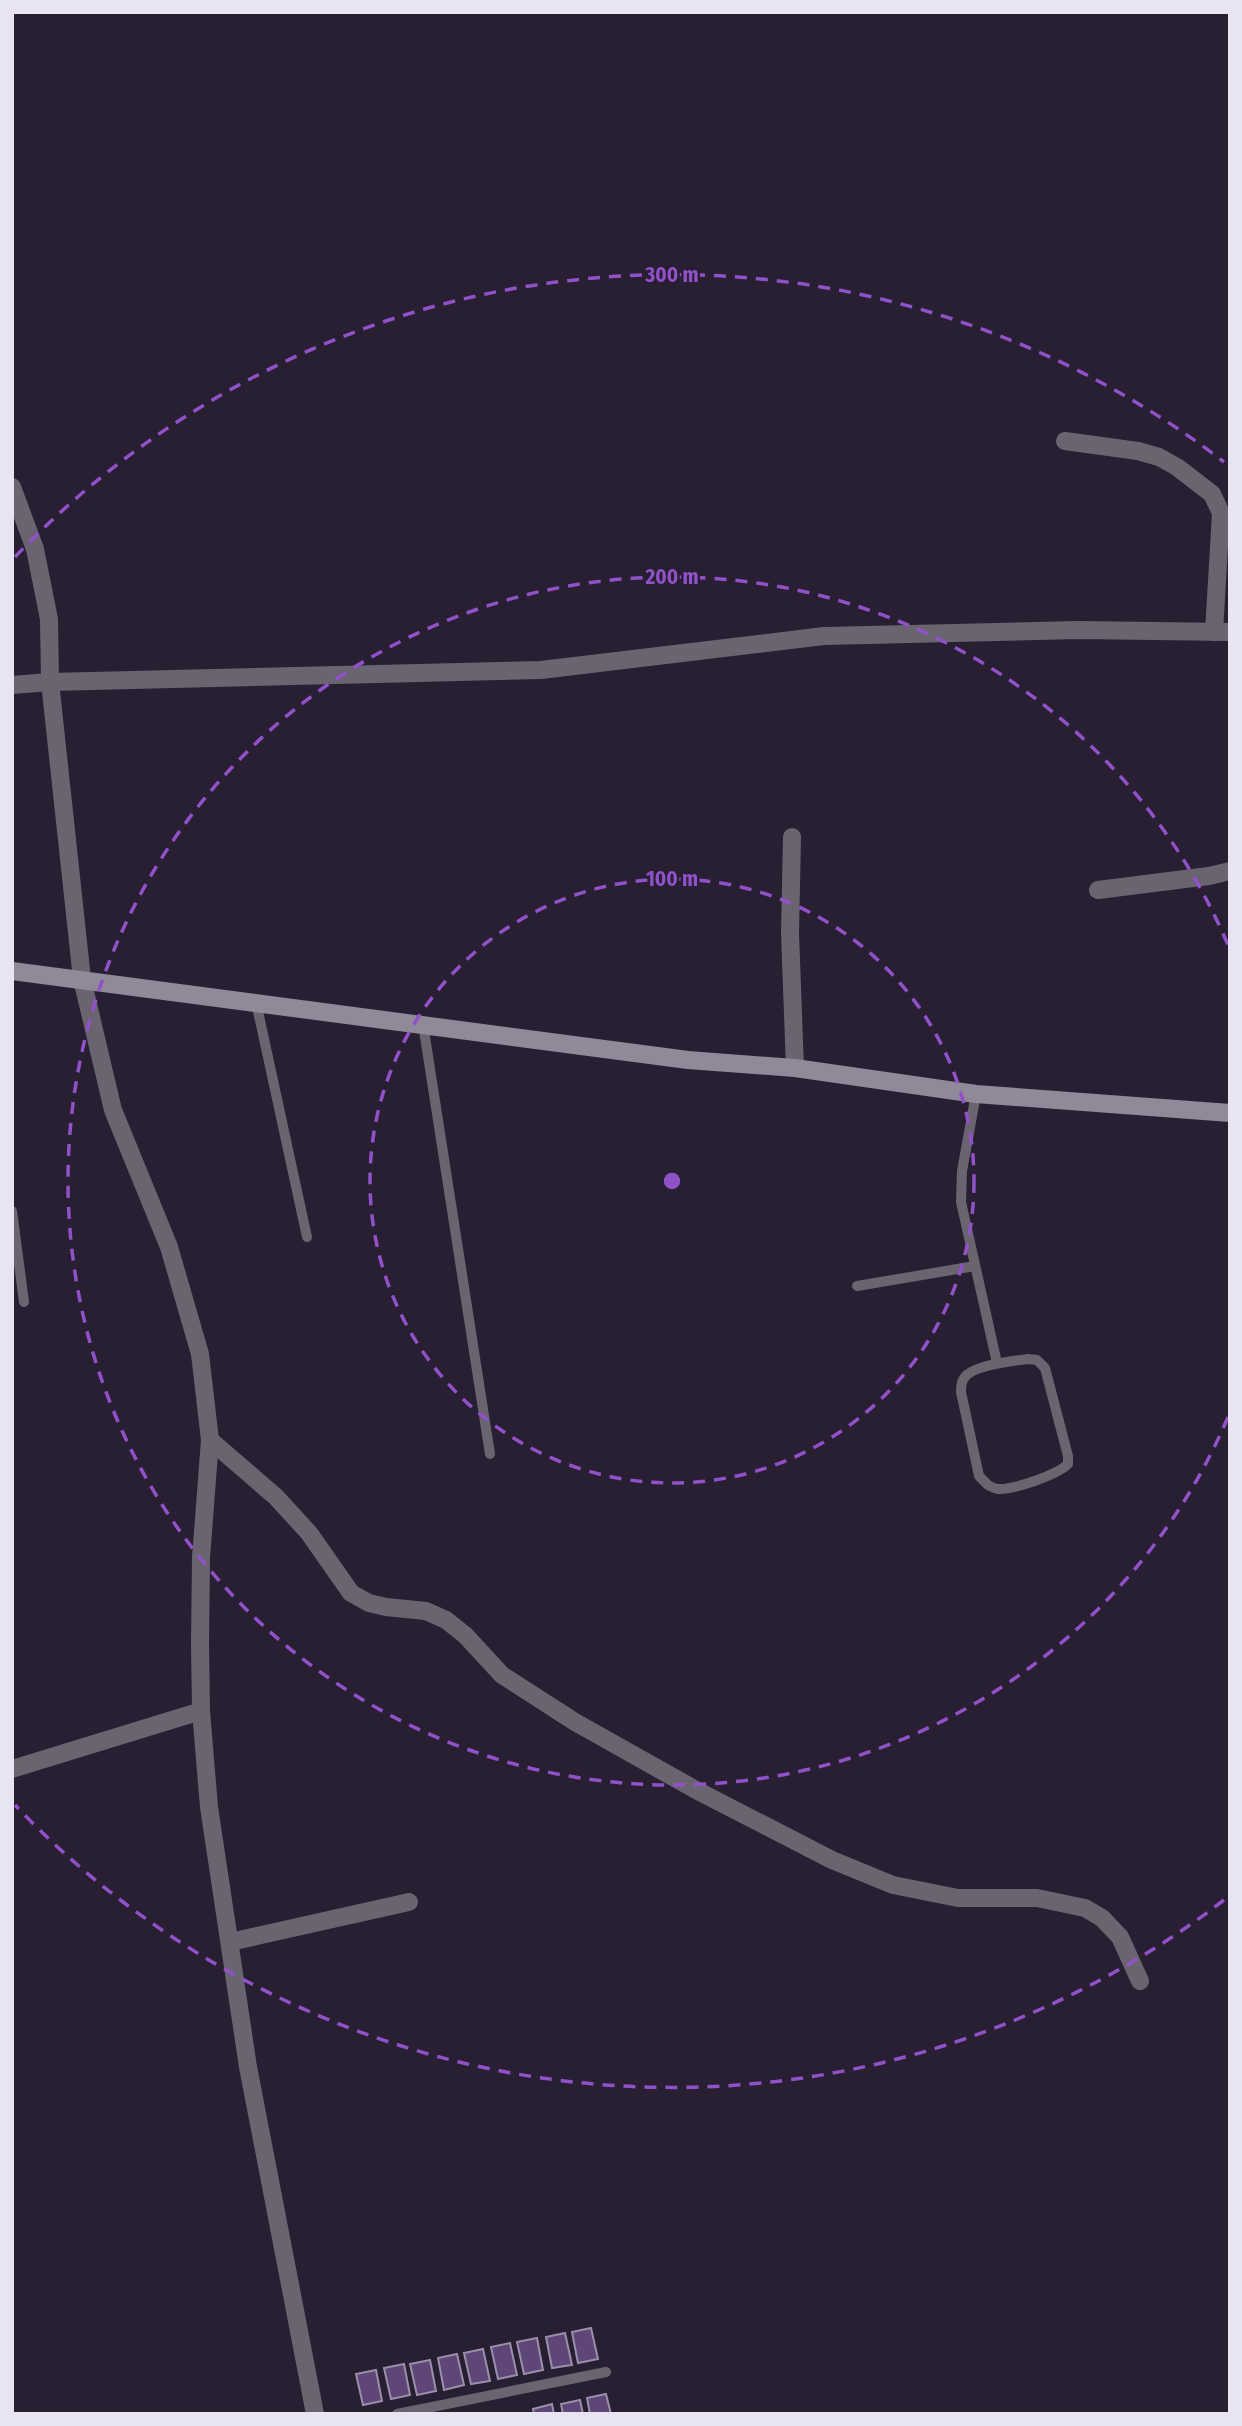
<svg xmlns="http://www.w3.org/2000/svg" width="1242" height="2426" font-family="'Fira Sans Condensed',sans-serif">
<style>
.building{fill:#5e4778;stroke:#998fa7;stroke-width:2}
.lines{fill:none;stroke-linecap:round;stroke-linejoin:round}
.lane{stroke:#69646f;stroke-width:10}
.street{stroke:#69646f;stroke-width:18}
.secondary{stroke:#908999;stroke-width:18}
.ring{fill:none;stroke:#9151c9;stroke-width:3.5;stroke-dasharray:12 9}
.centre{fill:#9151c9;stroke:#281f33;stroke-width:3.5}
.ring-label{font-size:21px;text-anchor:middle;font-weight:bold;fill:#9151c9;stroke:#281f33;stroke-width:5;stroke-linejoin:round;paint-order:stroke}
</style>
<rect width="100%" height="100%" fill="#281f33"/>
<g class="building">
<polygon points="591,2328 598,2359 578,2363 572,2332"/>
<polygon points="565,2333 572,2365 552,2368 546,2337"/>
<polygon points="537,2338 543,2370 524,2374 517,2342"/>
<polygon points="510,2343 517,2375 498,2379 491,2347"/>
<polygon points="483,2349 490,2381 471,2384 464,2353"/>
<polygon points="457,2354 464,2385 444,2390 438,2358"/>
<polygon points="430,2360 436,2391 417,2395 410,2364"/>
<polygon points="404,2364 410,2395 391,2399 384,2368"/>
<polygon points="376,2370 382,2401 363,2405 356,2374"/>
<polygon points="606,2394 611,2414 590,2414 587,2398"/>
<polygon points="580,2400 583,2414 563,2414 561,2404"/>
<polygon points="552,2404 554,2414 534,2414 533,2409"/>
</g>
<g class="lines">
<g class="lane">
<polyline points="256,1002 307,1237"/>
<polyline points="423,1024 490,1454"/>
<polyline points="976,1094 962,1171 961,1202 997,1363"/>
<polyline points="12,1211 24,1302"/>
<polyline points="857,1286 975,1266"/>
<path d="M1028 1359 1037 1360 1045 1368 1068 1456V1464C1057 1475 1013 1490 998 1489 989 1488 985 1482 979 1476L961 1392C961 1388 961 1384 963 1380 969 1365 1013 1361 1028 1359Z"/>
<polyline points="397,2414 606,2372"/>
</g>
<g class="street">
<polyline points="1065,441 1138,451 1159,457 1177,467 1212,494 1221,513 1214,632"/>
<polyline points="12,487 35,549 49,619 50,682 82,979 113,1110 169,1247 200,1354 210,1440 201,1558 200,1644 201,1711 209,1807 248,2067 315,2414"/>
<polyline points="12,685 50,682 541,670 824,636 1078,630 1230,632"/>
<polyline points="792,837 790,933 795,1068"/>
<polyline points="1098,890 1209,876 1230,871"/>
<polyline points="210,1440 276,1497 309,1533 351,1593 369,1603 386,1607 426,1611 446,1620 465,1635 502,1675 575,1722 696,1790 832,1860 893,1885 958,1898 1037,1898 1085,1908 1102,1918 1120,1937 1140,1981"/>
<polyline points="12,1769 201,1711"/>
<polyline points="230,1942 409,1902"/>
</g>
<polyline class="secondary" points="12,971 688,1060 795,1068 976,1094 1230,1113"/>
</g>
<g class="ring">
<circle cx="672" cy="1181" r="302"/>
<path d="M1228 1417A604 604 0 1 1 1228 945"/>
<path d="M1224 1900A906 906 0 0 1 15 1805M15 557A906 906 0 0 1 1224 462"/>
</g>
<circle cx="672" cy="1181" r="10" class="centre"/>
<g class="ring-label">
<text x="672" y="282">300 m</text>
<text x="672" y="584">200 m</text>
<text x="672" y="886">100 m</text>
</g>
<rect width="1242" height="2426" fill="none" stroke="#e9e4f1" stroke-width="28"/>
</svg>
